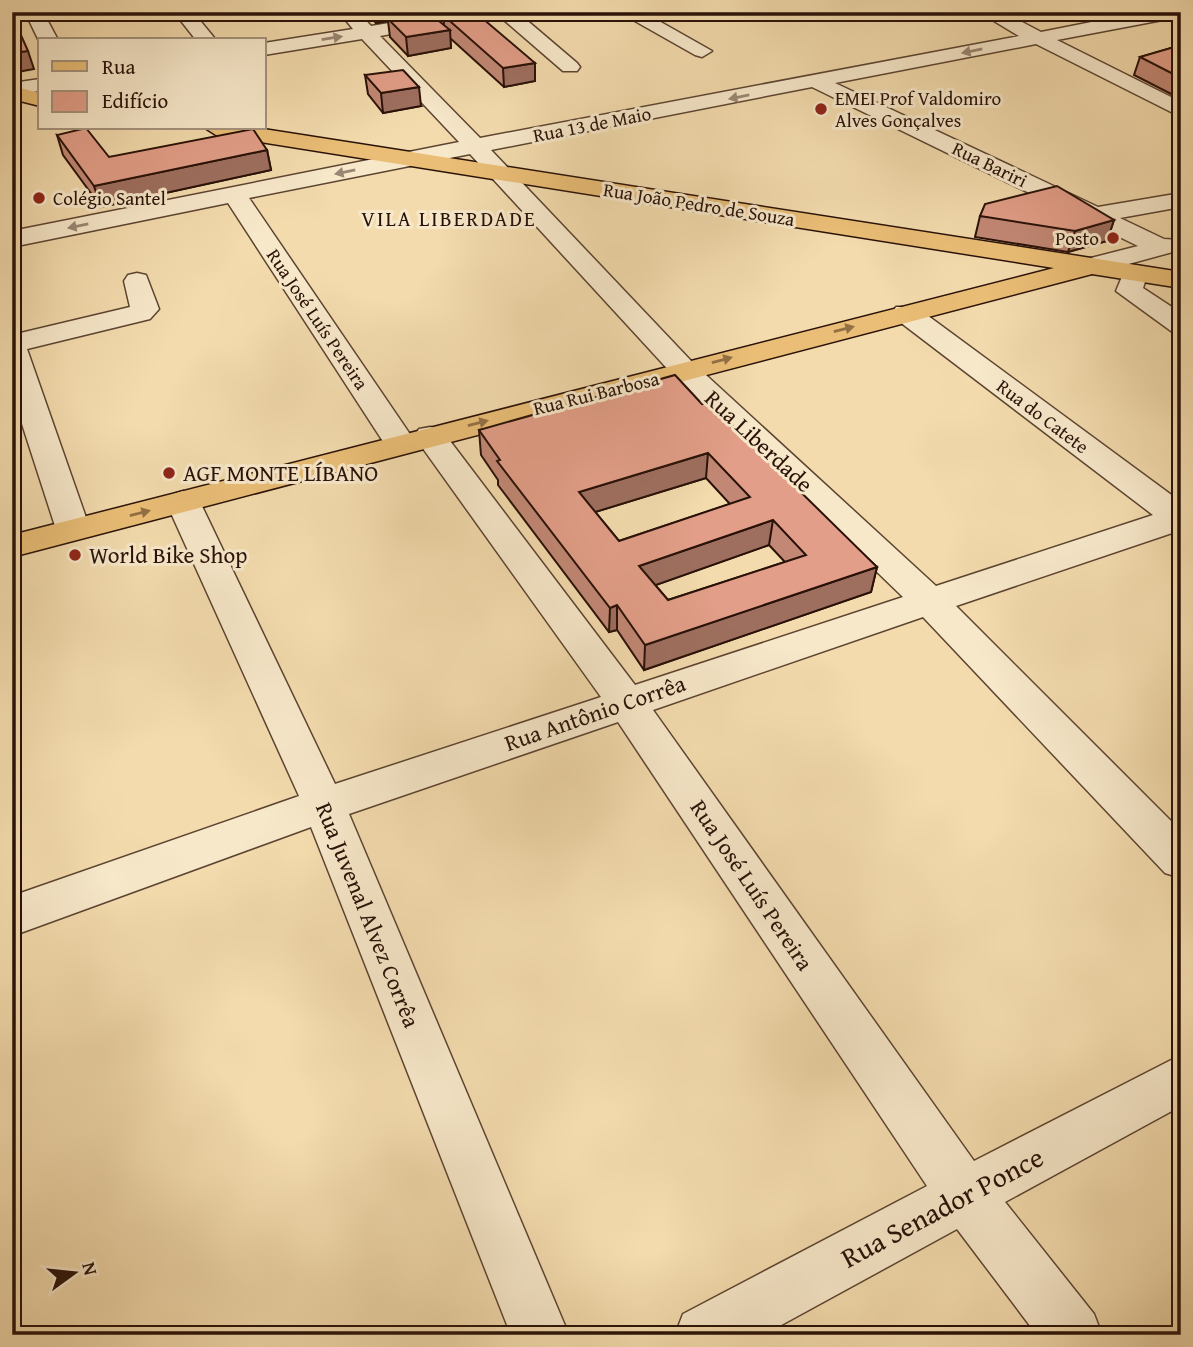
<svg xmlns="http://www.w3.org/2000/svg" width="1193" height="1347" font-family="'Gentium Book Plus',serif">
<style>
.lines{fill:none;stroke-linecap:round;stroke-linejoin:round}
.minor-casing{stroke:#5c4431;stroke-width:3}
.major-casing{stroke:#291108;stroke-width:3}
.minor{fill:#f7e8ca;fill-rule:evenodd}
.major{fill:#eabe76;fill-rule:evenodd}
.wall{fill:#c28875;stroke:#291108;stroke-width:2;fill-rule:evenodd}
.shaded-wall{fill:#9e6f5f;stroke:#291108;stroke-width:2}
.building{fill:#e29e88;stroke:#291108;stroke-width:2;fill-rule:evenodd}
.oneway{fill:#9a8773}
.oneway2{fill:#937044}
.poi-dot{fill:#8f2418;stroke:#f7e8ca;stroke-width:2.5}
.labels{text-anchor:middle;stroke-width:6;stroke-linejoin:round;paint-order:stroke}
.far-poi-label{font-size:19px;fill:#291108;stroke:#f7e8ca;text-anchor:start}
.far-street-label{font-size:19px;fill:#291108;stroke:#f7e8ca}
.far-neighbourhood-label{font-size:21px;letter-spacing:2px;fill:#291108;stroke:#f7e8ca}
.street-label{font-size:23px;fill:#291108;stroke:#f7e8ca}
.poi-label{font-size:23px;fill:#291108;stroke:#f7e8ca;text-anchor:start}
.near-street-label{font-size:28px;fill:#291108;stroke:#f7e8ca}
</style>
<rect width="100%" height="100%" fill="#f3dbad"/>
<filter id="stains"><feTurbulence type="fractalNoise" baseFrequency=".00286" numOctaves="4"/><feColorMatrix values="0 0 0 0 .2 0 0 0 0 .09 0 0 0 0 .02 0 0 0 .5 -.17"/></filter>
<radialGradient id="worn" r=".72"><stop offset=".6" stop-color="#630" stop-opacity="0"/><stop offset="1" stop-color="#630" stop-opacity=".3"/></radialGradient>
<g class="lines">
<defs>
<g id="minor">
<polygon points="25,12 43,12 58,40 40,40 40,43"/>
<polygon points="174,12 193,12 216,40 196,40"/>
<polygon points="339,12 358,12 371,26 455,12 517,12 577,63 580,67 577,71 563,71 498,15 380,36 480,138 1019,36 979,12 1003,12 1041,32 1142,12 1181,12 1173,18 1057,40 1181,102 1181,117 1036,44 835,83 1098,207 1181,193 1181,207 1120,218 1164,239 1180,240 1180,250 1092,274 1083,272 1079,266 1083,260 1138,246 812,87 491,150 694,364 936,586 1153,515 896,319 892,313 896,307 916,307 1181,502 1181,530 956,606 1181,831 1181,878 1165,873 923,617 653,710 974,1161 1181,1055 1181,1106 1005,1202 1094,1314 1102,1335 1037,1335 957,1229 763,1335 675,1335 683,1314 927,1186 618,722 349,814 569,1335 511,1335 311,827 12,936 12,896 299,796 166,502 171,495 183,491 195,495 200,502 335,784 601,697 414,436 419,429 430,427 441,429 635,685 903,597 674,376 470,154 249,198 416,443 411,450 400,452 389,450 384,443 228,203 12,247 12,231 459,142 362,39 264,55 264,43 353,29"/>
<polygon points="619,12 643,12 712,51 702,57 695,55"/>
<polygon points="40,79 40,91 12,95 12,83"/>
<polygon points="1135,265 1144,267 1148,273 1143,288 1181,313 1181,333 1171,331 1116,291 1126,267"/>
<polygon points="137,273 146,275 159,309 150,319 27,349 90,529 85,537 73,540 61,537 56,529 12,393 12,335 130,307 124,281 128,275"/>
</g>
<g id="major">
<polygon points="12,86 40,93 40,106 12,99"/>
<polygon points="205,128 257,128 1181,272 1181,288 1092,274 12,557 12,535 1054,268 216,135"/>
</g>
</defs>
<use href="#minor" class="minor-casing"/>
<use href="#major" class="major-casing"/>
<use href="#minor" class="minor"/>
<use href="#major" class="major"/>
</g>
<g class="wall">
<polygon points="366,12 414,12 414,14 444,25 443,15 535,63 535,81 504,87 450,38 451,48 408,56 390,37 388,21 376,23"/>
<polygon points="1181,45 1181,99 1134,75 1140,57"/>
<polygon points="365,75 421,106 383,113 368,94"/>
<polygon points="57,135 109,157 267,150 271,170 101,207 63,155"/>
<polygon points="980,216 1114,220 1107,241 1068,252 975,237"/>
<path d="M702 404 877 567 871 592 644 670 617 630 609 632 498 485V480L481 455 479 430ZM706 478 730 504 619 541 595 512ZM769 545 785 562 668 600 655 585Z"/>
</g>
<g class="shaded-wall">
<polygon points="375,12 414,12 414,16 388,19 388,21 376,23"/>
<polygon points="450,30 451,48 408,56 406,37"/>
<polygon points="28,51 34,69 12,73 12,53"/>
<polygon points="535,63 535,81 504,87 503,68"/>
<polygon points="419,87 421,106 383,113 381,93"/>
<polygon points="267,150 271,170 101,207 94,186"/>
<polygon points="1114,220 1107,241 1068,252 1075,231"/>
<polygon points="708,453 706,478 579,517 579,492"/>
<polygon points="773,520 769,545 639,591 639,566"/>
<polygon points="877,567 871,592 644,670 645,645"/>
<polygon points="617,605 617,630 609,632 610,608"/>
</g>
<g class="building">
<polygon points="426,12 428,12 450,30 406,37 388,19"/>
<polygon points="462,12 475,12 535,63 503,68 443,15"/>
<polygon points="12,15 28,51 12,53"/>
<polygon points="1181,45 1181,78 1140,57"/>
<polygon points="403,70 419,87 381,93 365,75"/>
<polygon points="86,128 109,157 253,129 267,150 94,186 57,135"/>
<polygon points="1057,186 1114,220 1075,231 980,216 985,204"/>
<path d="M675 375 702 404 709 402 877 567 645 645 617 605 610 608 497 461 500 460 479 430ZM708 453 750 497 619 541 579 492ZM773 520 806 555 668 600 639 566Z"/>
</g>
<defs><path id="oneway-solid" d="M-6-.8H1V-3.2L6.5 0L1 3.2V.8H-6Z" transform="scale(1.75)"/></defs>
<g class="oneway">
<use href="#oneway-solid" transform="translate(332 38) rotate(-9)"/>
<use href="#oneway-solid" transform="translate(972 51) rotate(169)"/>
<use href="#oneway-solid" transform="translate(739 97) rotate(169)"/>
<use href="#oneway-solid" transform="translate(345 172) rotate(168)"/>
<use href="#oneway-solid" transform="translate(78 226) rotate(169)"/>
</g>
<g class="oneway2">
<use href="#oneway-solid" transform="translate(844 329) rotate(-14)"/>
<use href="#oneway-solid" transform="translate(722 360) rotate(-15)"/>
<use href="#oneway-solid" transform="translate(478 423) rotate(-14)"/>
<use href="#oneway-solid" transform="translate(140 513) rotate(-14)"/>
</g>
<g class="poi-dot">
<circle cx="821" cy="109" r="7"/>
<circle cx="39" cy="198" r="7"/>
<circle cx="1113" cy="238" r="7"/>
<circle cx="169" cy="473" r="7"/>
<circle cx="75" cy="555" r="7"/>
</g>
<g class="labels">
<g class="far-poi-label">
<text x="835" y="105">EMEI Prof Valdomiro<tspan x="835" dy="22">Alves Gonçalves</tspan></text>
<text x="53" y="205">Colégio Santel</text>
<text x="1099" y="245" text-anchor="end">Posto</text>
</g>
<g class="far-street-label">
<text transform="translate(592 124) rotate(-11)" y="7">Rua 13 de Maio</text>
<text transform="translate(990 164) rotate(26)" y="7">Rua Bariri</text>
<text transform="translate(699 204) rotate(9)" y="7">Rua João Pedro de Souza</text>
<text transform="translate(318 319) rotate(56)" y="7">Rua José Luís Pereira</text>
<text transform="translate(596 393) rotate(-14)" y="7">Rua Rui Barbosa</text>
<text transform="translate(1043 416) rotate(37)" y="7">Rua do Catete</text>
</g>
<g class="far-neighbourhood-label">
<text x="449" y="226">VILA LIBERDADE</text>
</g>
<g class="street-label">
<text transform="translate(759 441) rotate(43)" y="8">Rua Liberdade</text>
<text transform="translate(595 713) rotate(-19)" y="8">Rua Antônio Corrêa</text>
<text transform="translate(752 885) rotate(56)" y="8">Rua José Luís Pereira</text>
<text transform="translate(368 915) rotate(68)" y="8">Rua Juvenal Alvez Corrêa</text>
</g>
<g class="poi-label">
<text x="183" y="481">AGF MONTE LÍBANO</text>
<text x="89" y="563">World Bike Shop</text>
</g>
<g class="near-street-label">
<text transform="translate(942 1207) rotate(-28)" y="10">Rua Senador Ponce</text>
</g>
</g>
<rect width="1193" height="1347" fill="none" stroke="#f3dbad" stroke-width="42"/>
<rect x="14" y="14" width="1165" height="1319" fill="none" stroke="#291108" stroke-width="3.5"/>
<rect x="21" y="21" width="1151" height="1305" fill="none" stroke="#291108" stroke-width="2"/>
<rect x="38" y="38" width="228" height="91" fill="#f7e8ca" stroke="#a5927c" stroke-width="2"/>
<rect x="52" y="61" width="35" height="10" fill="#eabe76" stroke="#a5927c" stroke-width="2"/>
<text x="102" y="74" font-size="21" fill="#291108">Rua</text>
<rect x="52" y="91" width="35" height="21" fill="#e29e88" stroke="#a5927c" stroke-width="2"/>
<text x="102" y="108" font-size="21" fill="#291108">Edifício</text>
<g transform="translate(74 1273) rotate(75)" stroke="#f7e8ca" stroke-width="5" paint-order="stroke">
<path d="M0-5L12 26L0 18L-12 26Z" fill="#291108"/>
<text y="-10" font-size="19" font-weight="bold" text-anchor="middle" fill="#291108">N</text>
</g>
<rect width="100%" height="100%" filter="url(#stains)"/>
<rect width="100%" height="100%" fill="url(#worn)"/>
</svg>
